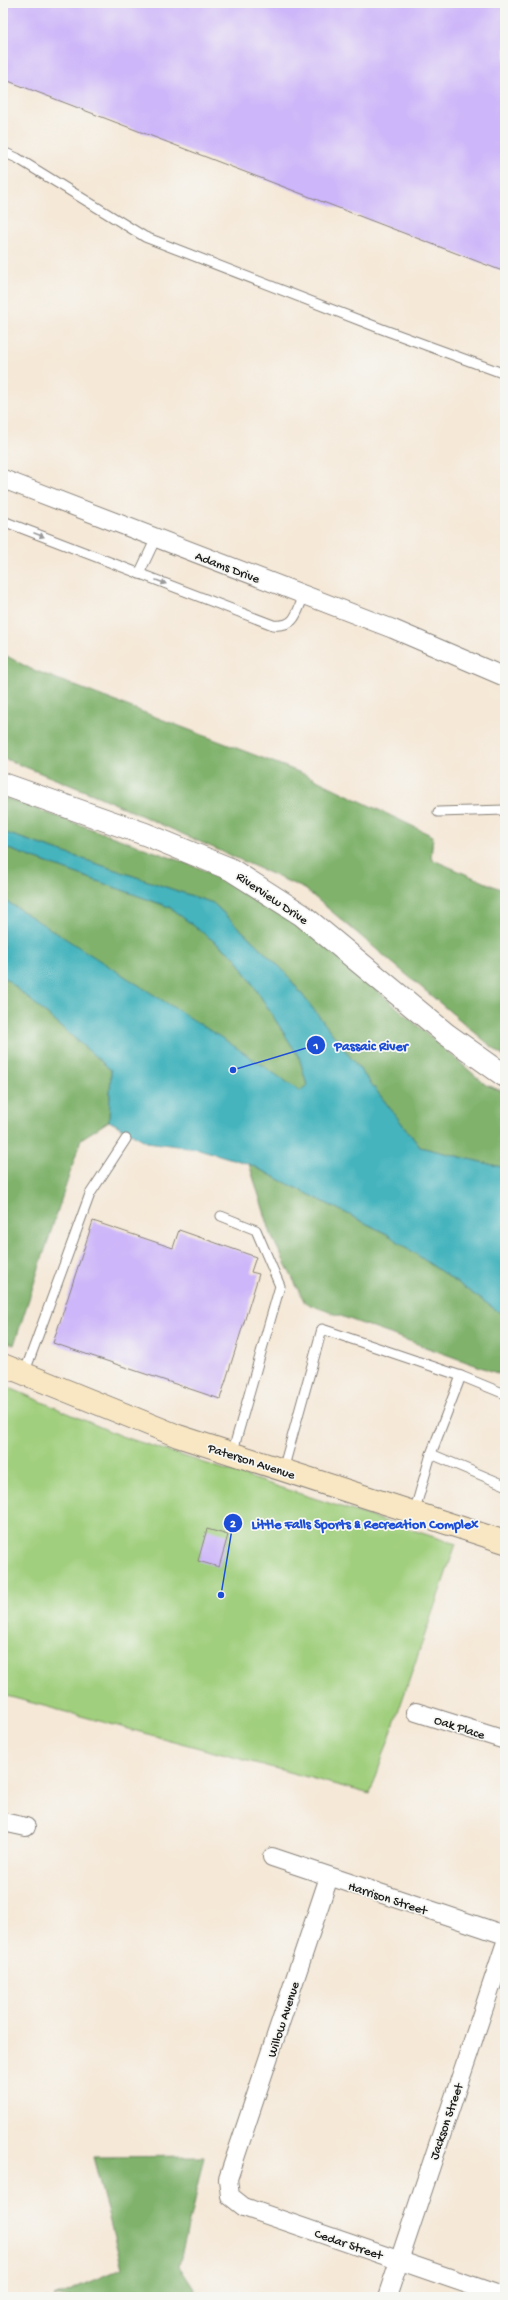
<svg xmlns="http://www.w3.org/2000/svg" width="508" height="2300" font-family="'Gochi Hand',sans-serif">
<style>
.green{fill:#a0cf7d;stroke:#5e764c}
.forest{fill:#80b26c;stroke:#4e6744}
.water{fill:#45b4bd;stroke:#30686c}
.building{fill:#cdb6f9}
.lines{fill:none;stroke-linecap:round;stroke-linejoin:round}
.service-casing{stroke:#88827a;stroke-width:11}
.minor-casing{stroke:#88827a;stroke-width:20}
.tertiary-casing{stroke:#88827a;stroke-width:24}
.secondary-casing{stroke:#88827a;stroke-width:24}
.service{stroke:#fff;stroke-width:9}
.minor{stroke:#fff;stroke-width:18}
.tertiary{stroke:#fff;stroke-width:22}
.secondary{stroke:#f9e7c3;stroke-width:22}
.oneway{fill:#999}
.labels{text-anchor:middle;stroke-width:3.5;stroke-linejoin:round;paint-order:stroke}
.street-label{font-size:13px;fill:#1c1c1c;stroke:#f6f6f2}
.leader{fill:none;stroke:#1d4ed8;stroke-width:1.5}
.callout-dot{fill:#1d4ed8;stroke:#f6f6f2;stroke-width:1.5}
.mark-label{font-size:12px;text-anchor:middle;font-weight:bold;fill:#fff}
.callout-label{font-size:14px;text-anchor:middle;font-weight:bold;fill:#1d4ed8;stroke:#f6f6f2;stroke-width:3.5;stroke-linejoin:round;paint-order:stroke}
</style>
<rect width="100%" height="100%" fill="#f6f6f2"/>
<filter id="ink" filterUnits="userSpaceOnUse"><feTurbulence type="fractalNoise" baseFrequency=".025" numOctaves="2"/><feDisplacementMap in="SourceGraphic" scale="8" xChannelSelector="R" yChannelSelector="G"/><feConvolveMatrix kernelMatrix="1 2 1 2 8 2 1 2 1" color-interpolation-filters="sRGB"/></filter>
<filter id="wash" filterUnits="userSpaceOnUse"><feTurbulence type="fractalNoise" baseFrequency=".012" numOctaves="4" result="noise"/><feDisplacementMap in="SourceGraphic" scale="16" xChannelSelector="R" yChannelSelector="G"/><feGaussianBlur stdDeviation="0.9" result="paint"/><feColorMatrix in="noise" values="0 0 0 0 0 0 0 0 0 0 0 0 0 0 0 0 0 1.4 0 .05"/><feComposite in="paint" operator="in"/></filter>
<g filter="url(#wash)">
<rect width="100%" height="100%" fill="#f5e8d7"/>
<polygon class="green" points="3,1385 121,1436 456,1544 370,1794 3,1695"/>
<g class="forest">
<polygon points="3,654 31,669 304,774 433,836 431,859 505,891 505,1058 305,889 100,797 3,758"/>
<polygon points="3,797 197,867 271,903 355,971 486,1085 505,1092 505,1168 420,1147 283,970 213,903 3,832"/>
<polygon points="3,847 169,907 236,958 299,1057 307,1086 300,1091 3,899"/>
<polygon points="3,976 111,1070 109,1121 81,1139 14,1345 3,1341"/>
<polygon points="249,1164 387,1234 505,1316 505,1376 305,1303 272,1237"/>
<polygon points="204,2156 179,2266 194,2289 192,2297 54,2297 122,2268 93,2157"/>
</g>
<polygon class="water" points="3,832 213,903 283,970 420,1147 505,1168 505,1316 387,1234 249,1164 199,1149 147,1142 109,1121 111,1070 3,976 3,899 225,1040 300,1091 307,1085 299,1057 236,958 169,907 3,847"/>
<g id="blocks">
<g class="building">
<polygon points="3,3 505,3 505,272 3,79"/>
<polygon points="93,1221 173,1248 179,1230 256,1257 251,1272 259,1274 220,1399 53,1343"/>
<polygon points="207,1529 228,1535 219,1567 198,1561"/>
</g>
</g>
</g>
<g filter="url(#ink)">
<use href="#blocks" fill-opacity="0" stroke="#88827a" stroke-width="1"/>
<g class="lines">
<defs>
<g id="service">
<polyline points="3,152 17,158 145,237 382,329 505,374"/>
<path d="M3 521 273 625C296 627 296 614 304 595"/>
<polyline points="139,574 156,538"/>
<polyline points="438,812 505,810"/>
<polyline points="221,1216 256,1230 280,1286 232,1454"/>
<polyline points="24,1374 90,1194 126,1139"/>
<polyline points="461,1376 431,1454 505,1485"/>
<polyline points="283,1470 322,1329 461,1376 505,1394"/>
<polyline points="414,1513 431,1454"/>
</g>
<g id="minor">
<polyline points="3,479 393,629 505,677"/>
<polyline points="416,1712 505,1740"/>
<polyline points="3,1822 26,1827"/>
<polyline points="272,1857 505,1935"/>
<polyline points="329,1877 228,2179 230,2196 244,2207 505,2297"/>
<polyline points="387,2297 505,1945"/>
</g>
<polyline id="tertiary" points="3,784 145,834 230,869 302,915 446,1034 505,1076"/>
<polyline id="secondary" points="3,1365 178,1436 505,1542"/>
</defs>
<use href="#service" class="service-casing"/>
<use href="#minor" class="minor-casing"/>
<use href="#tertiary" class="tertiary-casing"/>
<use href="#secondary" class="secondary-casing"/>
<use href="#service" class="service"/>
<use href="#minor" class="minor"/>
<use href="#tertiary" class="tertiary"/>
<use href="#secondary" class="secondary"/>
</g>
<defs><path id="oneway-solid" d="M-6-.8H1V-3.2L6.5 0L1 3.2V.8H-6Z"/></defs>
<g class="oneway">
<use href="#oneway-solid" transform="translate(39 535) rotate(21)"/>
<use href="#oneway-solid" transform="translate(161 582) rotate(21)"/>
</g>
</g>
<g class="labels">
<g class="street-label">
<text transform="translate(228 566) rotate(21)" y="5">Adams Drive</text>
<text transform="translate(273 897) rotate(34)" y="5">Riverview Drive</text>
<text transform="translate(252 1460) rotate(18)" y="5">Paterson Avenue</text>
<text transform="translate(460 1726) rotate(18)" y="5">Oak Place</text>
<text transform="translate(388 1897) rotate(18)" y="5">Harrison Street</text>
<text transform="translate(282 2019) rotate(-72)" y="5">Willow Avenue</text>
<text transform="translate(445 2121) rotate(-71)" y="5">Jackson Street</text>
<text transform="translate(349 2243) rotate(19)" y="5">Cedar Street</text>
</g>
</g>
<path class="leader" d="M233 1070L316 1045M221 1595L233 1523"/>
<g class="callout-dot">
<circle cx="233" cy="1070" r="4"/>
<circle cx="221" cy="1595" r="4"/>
<circle cx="316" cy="1045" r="10"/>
<circle cx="233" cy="1523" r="10"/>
</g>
<g class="mark-label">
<text x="316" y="1049">1</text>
<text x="233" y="1527">2</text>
</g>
<g class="callout-label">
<text x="371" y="1050">Passaic River</text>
<text x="365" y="1528">Little Falls Sports &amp; Recreation Complex</text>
</g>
<rect width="508" height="2300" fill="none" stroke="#f6f6f2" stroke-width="16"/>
</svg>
